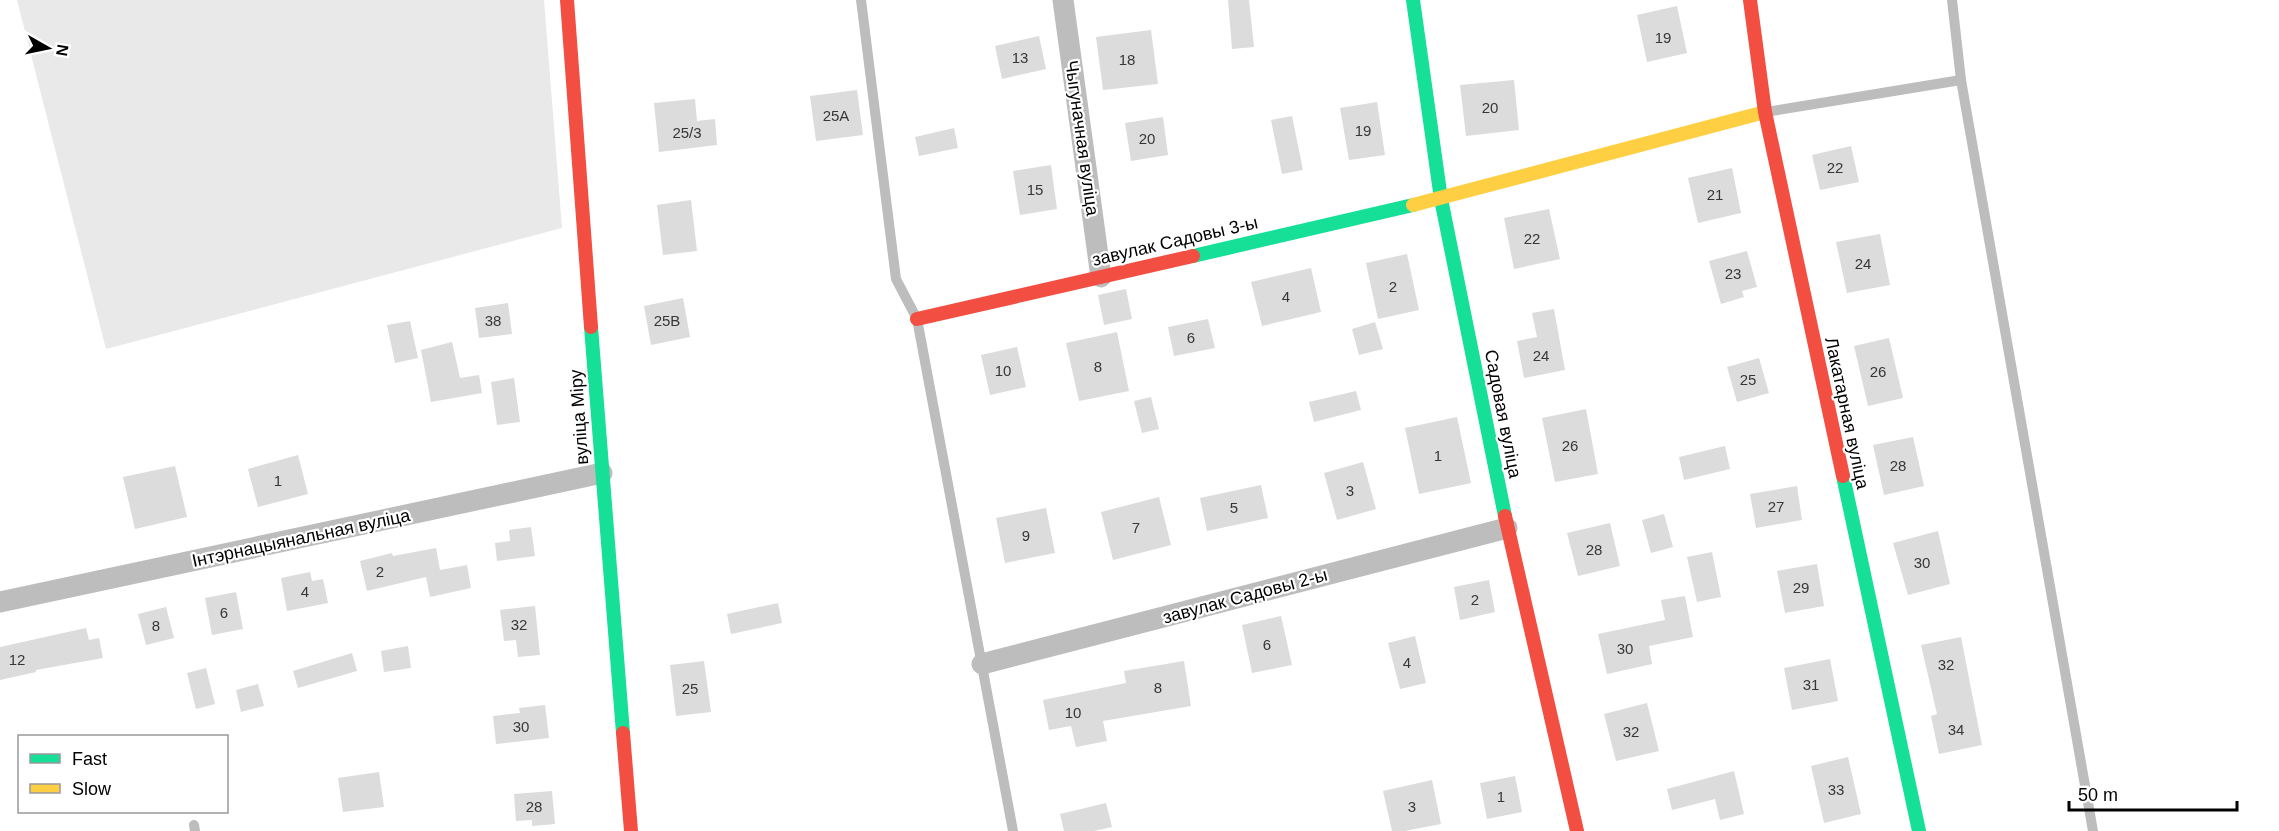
<svg xmlns="http://www.w3.org/2000/svg" width="2279" height="831" font-family="Arial,sans-serif">
<style>
.green{fill:#e9e9e9}
.building{fill:#dcdcdc}
.lines{fill:none;stroke-linecap:round;stroke-linejoin:round}
.lane{stroke:#bdbdbd;stroke-width:10}
.street{stroke:#bdbdbd;stroke-width:21}
.fast{stroke:#16e098;stroke-width:14}
.slow{stroke:#ffcf43;stroke-width:14}
.jam{stroke:#f24e42;stroke-width:14}
.labels{text-anchor:middle;stroke-width:4.5;stroke-linejoin:round;paint-order:stroke}
.number-label{font-size:15px;fill:#373737}
.street-label{font-size:18px;fill:#000;stroke:#fff}
</style>
<rect width="100%" height="100%" fill="#fff"/>
<polygon class="green" points="17,0 544,0 562,228 106,349"/>
<g class="building">
<polygon points="1228,0 1249,0 1254,47 1232,49"/>
<polygon points="1677,6 1687,53 1647,62 1637,15"/>
<polygon points="1151,30 1158,84 1103,90 1096,37"/>
<polygon points="1039,36 1046,69 1002,79 995,46"/>
<polygon points="1514,80 1519,130 1466,136 1460,85"/>
<polygon points="857,90 863,135 816,141 810,96"/>
<polygon points="695,99 697,121 715,119 717,145 659,152 654,103"/>
<polygon points="1377,102 1385,155 1349,160 1340,108"/>
<polygon points="1292,116 1303,170 1282,174 1271,120"/>
<polygon points="1163,117 1168,155 1131,161 1125,123"/>
<polygon points="954,128 958,148 919,156 915,137"/>
<polygon points="1851,146 1859,182 1820,190 1812,155"/>
<polygon points="1051,165 1057,209 1020,215 1013,171"/>
<polygon points="1732,168 1741,213 1698,223 1688,178"/>
<polygon points="691,200 697,251 663,255 657,205"/>
<polygon points="1549,209 1560,259 1514,269 1504,218"/>
<polygon points="1880,234 1890,285 1847,293 1836,242"/>
<polygon points="1747,251 1757,287 1742,291 1744,297 1721,304 1709,261"/>
<polygon points="1407,254 1419,310 1378,319 1366,263"/>
<polygon points="1311,268 1321,312 1262,326 1251,282"/>
<polygon points="1126,289 1132,319 1104,325 1098,295"/>
<polygon points="683,298 690,337 651,345 644,306"/>
<polygon points="508,303 512,334 479,338 475,308"/>
<polygon points="1554,309 1565,370 1524,378 1517,341 1537,337 1532,313"/>
<polygon points="1208,319 1215,348 1174,356 1168,327"/>
<polygon points="410,321 418,358 395,363 387,325"/>
<polygon points="1375,322 1383,349 1359,355 1352,329"/>
<polygon points="1117,332 1129,391 1079,401 1066,343"/>
<polygon points="1889,338 1903,398 1868,406 1854,346"/>
<polygon points="452,342 460,378 479,375 482,393 431,402 421,350"/>
<polygon points="1017,347 1026,387 990,395 981,355"/>
<polygon points="1759,358 1769,393 1737,402 1727,367"/>
<polygon points="514,378 520,422 497,425 491,382"/>
<polygon points="1356,391 1361,410 1314,422 1309,402"/>
<polygon points="1151,397 1159,429 1142,433 1134,401"/>
<polygon points="1586,409 1598,474 1555,482 1542,418"/>
<polygon points="1457,417 1471,483 1419,494 1405,428"/>
<polygon points="1913,437 1924,486 1884,495 1873,445"/>
<polygon points="1725,446 1730,469 1684,480 1679,457"/>
<polygon points="298,455 308,494 258,507 248,469"/>
<polygon points="1363,462 1376,509 1337,520 1324,473"/>
<polygon points="175,466 187,517 135,529 123,477"/>
<polygon points="1261,485 1268,518 1207,531 1200,498"/>
<polygon points="1797,486 1802,520 1756,528 1750,494"/>
<polygon points="1159,497 1171,545 1113,560 1101,512"/>
<polygon points="1046,508 1055,553 1005,563 996,518"/>
<polygon points="1664,514 1673,547 1651,553 1642,520"/>
<polygon points="1610,523 1620,566 1578,576 1567,533"/>
<polygon points="531,527 535,556 497,561 495,543 510,541 509,530"/>
<polygon points="1938,531 1950,584 1908,595 1893,543"/>
<polygon points="436,548 440,570 467,565 471,588 430,597 426,577 367,591 360,561 392,553 393,556"/>
<polygon points="1712,552 1721,597 1697,602 1687,557"/>
<polygon points="1817,564 1824,606 1785,613 1777,571"/>
<polygon points="310,572 312,581 323,579 328,603 287,611 281,578"/>
<polygon points="1489,580 1495,612 1460,620 1454,587"/>
<polygon points="236,592 243,629 212,635 205,598"/>
<polygon points="1685,596 1693,637 1649,646 1652,664 1607,674 1598,634 1665,620 1661,600"/>
<polygon points="778,603 782,623 731,634 727,614"/>
<polygon points="535,606 540,655 518,657 516,640 504,641 500,610"/>
<polygon points="166,607 174,638 146,645 138,614"/>
<polygon points="1281,616 1292,665 1252,673 1242,625"/>
<polygon points="86,628 89,640 99,638 103,658 36,670 36,672 0,680 0,647"/>
<polygon points="1415,636 1426,683 1400,689 1388,643"/>
<polygon points="1961,637 1982,745 1939,754 1931,716 1937,714 1921,645"/>
<polygon points="408,646 411,668 384,672 381,651"/>
<polygon points="352,653 357,671 298,688 293,671"/>
<polygon points="1830,659 1838,701 1792,710 1784,668"/>
<polygon points="704,661 711,712 676,716 670,665"/>
<polygon points="1184,661 1191,706 1103,721 1107,741 1076,747 1071,726 1049,730 1043,700 1126,683 1124,671"/>
<polygon points="206,668 215,704 196,709 187,673"/>
<polygon points="258,684 264,706 241,712 236,690"/>
<polygon points="1647,703 1659,751 1616,761 1604,714"/>
<polygon points="545,705 549,738 496,744 493,716 520,713 519,708"/>
<polygon points="1848,757 1861,814 1824,823 1811,766"/>
<polygon points="1734,771 1744,814 1720,820 1715,799 1672,810 1667,789"/>
<polygon points="379,772 384,807 343,812 338,778"/>
<polygon points="1515,776 1522,812 1487,819 1480,783"/>
<polygon points="1432,780 1441,824 1405,831 1392,831 1383,791"/>
<polygon points="552,791 555,824 532,826 532,820 516,821 514,794"/>
<polygon points="1106,803 1112,827 1094,831 1064,831 1060,814"/>
</g>
<g class="lines">
<g class="lane">
<polyline points="861,0 896,279 917,319 1013,831"/>
<polyline points="1952,0 1961,80 2093,831"/>
<polyline points="1766,112 1961,80"/>
<polyline points="194,825 195,831"/>
</g>
<g class="street">
<polyline points="1063,0 1101,277"/>
<polyline points="0,602 602,473"/>
<polyline points="982,664 1507,528"/>
</g>
<g class="fast">
<polyline points="1413,0 1441,199 1505,516"/>
<polyline points="1193,256 1413,205"/>
<polyline points="591,327 623,733"/>
<polyline points="1843,476 1919,831"/>
</g>
<polyline class="slow" points="1413,205 1765,112"/>
<g class="jam">
<polyline points="567,0 591,327"/>
<polyline points="1750,0 1765,112 1843,476"/>
<polyline points="917,319 1193,256"/>
<polyline points="1505,516 1577,831"/>
<polyline points="623,733 631,831"/>
</g>
</g>
<g class="labels">
<g class="number-label">
<text x="1663" y="43">19</text>
<text x="1020" y="63">13</text>
<text x="1127" y="65">18</text>
<text x="1490" y="113">20</text>
<text x="836" y="121">25А</text>
<text x="1363" y="136">19</text>
<text x="687" y="138">25/3</text>
<text x="1147" y="144">20</text>
<text x="1835" y="173">22</text>
<text x="1035" y="195">15</text>
<text x="1715" y="200">21</text>
<text x="1532" y="244">22</text>
<text x="1863" y="269">24</text>
<text x="1733" y="279">23</text>
<text x="1393" y="292">2</text>
<text x="1286" y="302">4</text>
<text x="493" y="326">38</text>
<text x="667" y="326">25В</text>
<text x="1191" y="343">6</text>
<text x="1541" y="361">24</text>
<text x="1098" y="372">8</text>
<text x="1003" y="376">10</text>
<text x="1878" y="377">26</text>
<text x="1748" y="385">25</text>
<text x="1570" y="451">26</text>
<text x="1438" y="461">1</text>
<text x="1898" y="471">28</text>
<text x="278" y="486">1</text>
<text x="1350" y="496">3</text>
<text x="1776" y="512">27</text>
<text x="1234" y="513">5</text>
<text x="1136" y="533">7</text>
<text x="1026" y="541">9</text>
<text x="1594" y="555">28</text>
<text x="1922" y="568">30</text>
<text x="380" y="577">2</text>
<text x="1801" y="593">29</text>
<text x="305" y="597">4</text>
<text x="1475" y="605">2</text>
<text x="224" y="618">6</text>
<text x="519" y="630">32</text>
<text x="156" y="631">8</text>
<text x="1267" y="650">6</text>
<text x="1625" y="654">30</text>
<text x="17" y="665">12</text>
<text x="1407" y="668">4</text>
<text x="1946" y="670">32</text>
<text x="1811" y="690">31</text>
<text x="1158" y="693">8</text>
<text x="690" y="694">25</text>
<text x="1073" y="718">10</text>
<text x="521" y="732">30</text>
<text x="1956" y="735">34</text>
<text x="1631" y="737">32</text>
<text x="1836" y="795">33</text>
<text x="1501" y="802">1</text>
<text x="534" y="812">28</text>
<text x="1412" y="812">3</text>
</g>
<g class="street-label">
<text transform="translate(1082 138) rotate(82)" y="6">Чыгуначная вуліца</text>
<text transform="translate(1175 241) rotate(-13)" y="6">завулак Садовы 3-ы</text>
<text transform="translate(1847 413) rotate(78)" y="6">Лакатарная вуліца</text>
<text transform="translate(1503 414) rotate(79)" y="6">Садовая вуліца</text>
<text transform="translate(579 417) rotate(-94)" y="6">вуліца Міру</text>
<text transform="translate(301 538) rotate(-12)" y="6">Інтэрнацыянальная вуліца</text>
<text transform="translate(1245 596) rotate(-15)" y="6">завулак Садовы 2-ы</text>
</g>
</g>
<rect x="18" y="735" width="210" height="78" fill="#ffffff" stroke="#999999" stroke-width="1.5"/>
<rect x="30" y="754" width="30" height="9" fill="#16e098" stroke="#999999" stroke-width="1.5"/>
<text x="72" y="765" font-size="18" fill="#000000">Fast</text>
<rect x="30" y="784" width="30" height="9" fill="#ffcf43" stroke="#999999" stroke-width="1.5"/>
<text x="72" y="795" font-size="18" fill="#000000">Slow</text>
<g transform="translate(48 48) rotate(99)" stroke="#ffffff" stroke-width="4.5" paint-order="stroke">
<path d="M0-4.5L10 22L0 15L-10 22Z" fill="#000000"/>
<text y="-9" font-size="16" font-weight="bold" text-anchor="middle" fill="#000000">N</text>
</g>
<path d="M2069 801v9h168v-9" fill="none" stroke="#000000" stroke-width="3"/>
<text x="2078" y="801" font-size="18" fill="#000000" stroke="#ffffff" stroke-width="4.5" paint-order="stroke">50 m</text>
</svg>
